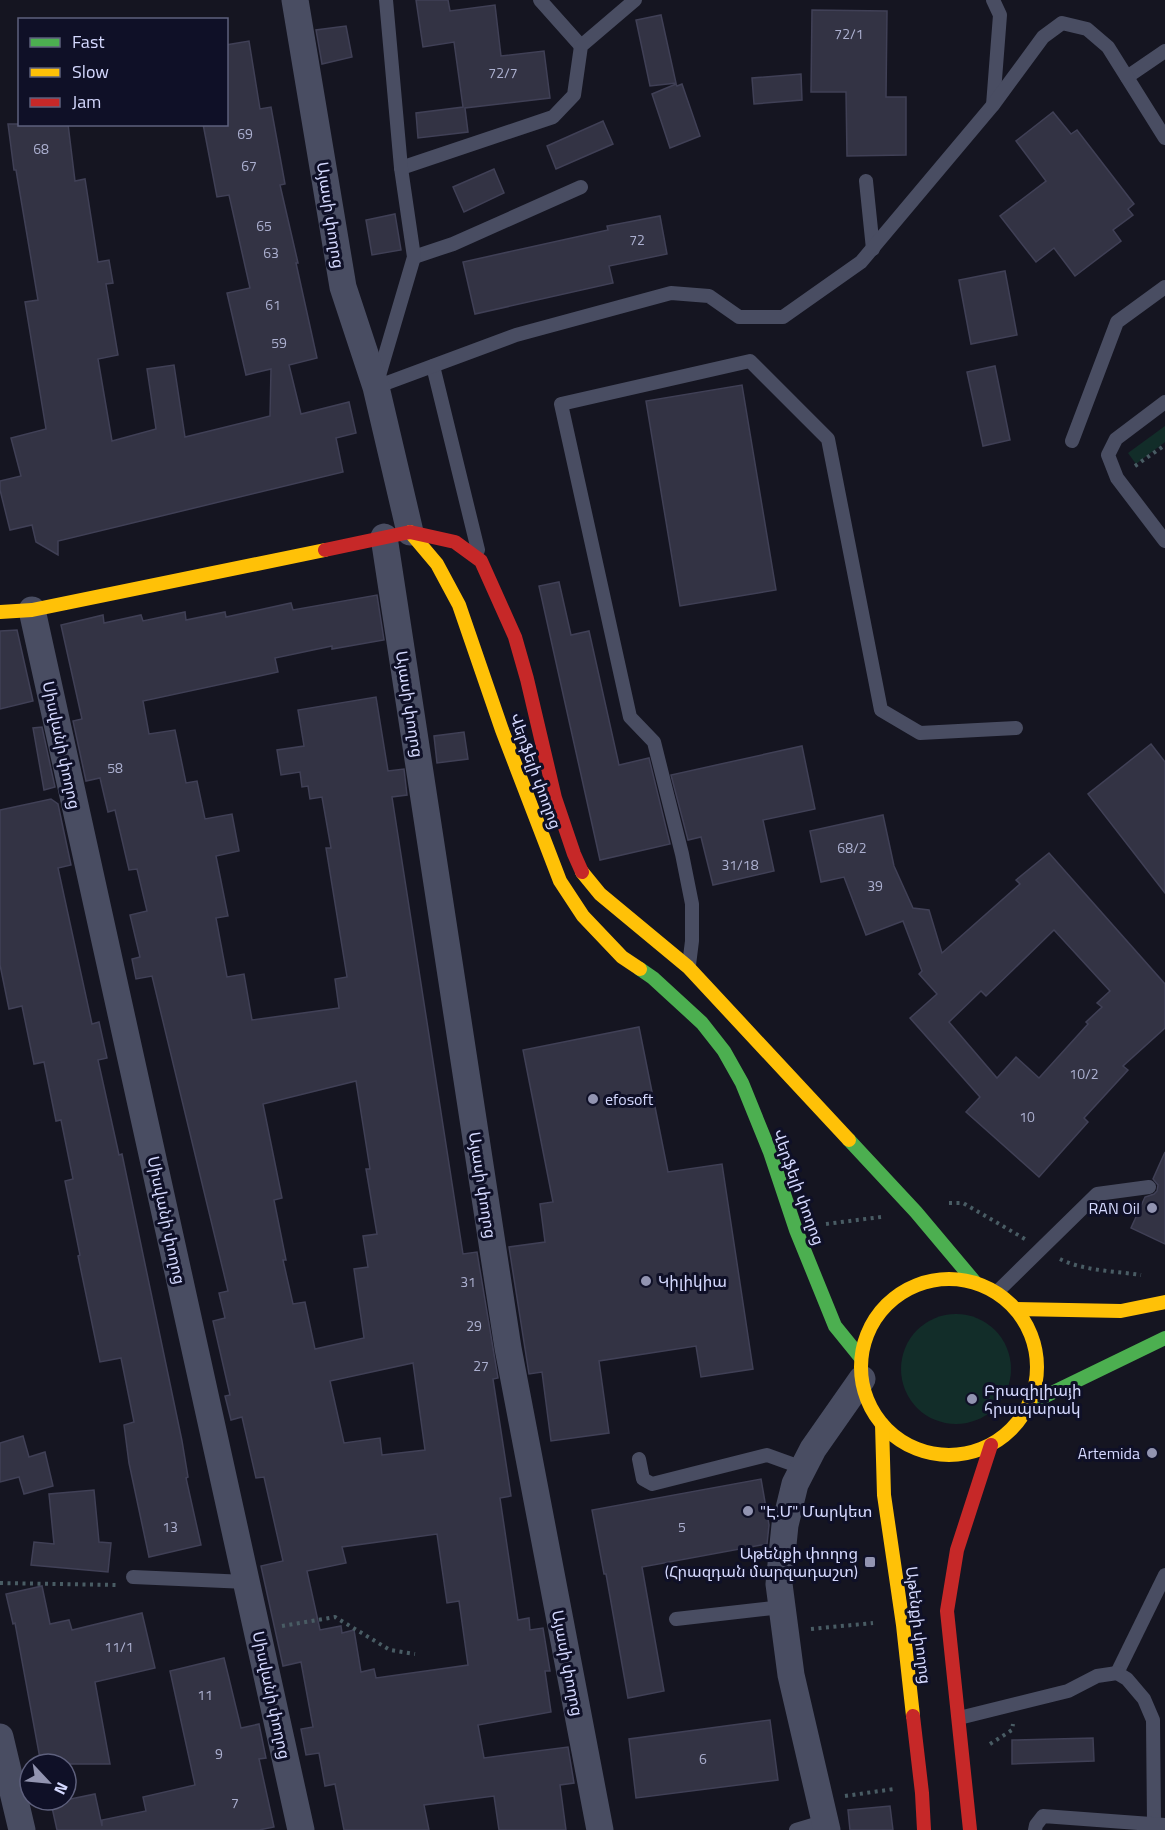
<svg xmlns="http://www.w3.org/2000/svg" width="1165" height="1830" font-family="'Titillium Web','Noto Sans Armenian',sans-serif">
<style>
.green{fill:#122d29}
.building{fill:#334;stroke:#404056;stroke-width:1.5;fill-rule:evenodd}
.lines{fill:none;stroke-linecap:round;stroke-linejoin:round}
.path{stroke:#495c64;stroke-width:4;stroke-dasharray:3 4.5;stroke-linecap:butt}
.lane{stroke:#494d62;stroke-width:14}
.street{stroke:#494d62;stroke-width:27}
.fast{stroke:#4caf50;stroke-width:14}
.slow{stroke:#ffc107;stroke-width:14}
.jam{stroke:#c62828;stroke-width:14}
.poi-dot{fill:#9294b1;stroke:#0f1027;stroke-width:2}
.labels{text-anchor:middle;stroke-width:6;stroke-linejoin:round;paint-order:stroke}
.number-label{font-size:14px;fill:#acb0d0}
.street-label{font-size:16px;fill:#d5d9ff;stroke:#0f1027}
.poi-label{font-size:16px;fill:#d5d9ff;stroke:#0f1027;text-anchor:start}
</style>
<rect width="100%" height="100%" fill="#151521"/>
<g class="green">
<polygon points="1165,426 1165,442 1136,464 1128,453"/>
<circle cx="956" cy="1369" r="55"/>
</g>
<g class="building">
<polygon points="416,0 448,0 450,11 495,5 501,56 544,51 550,98 465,108 468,132 418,138 416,113 463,107 454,42 423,47"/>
<polygon points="812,10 887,11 886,97 906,97 906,155 847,156 846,92 811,92"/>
<polygon points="661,15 676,83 650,86 636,20"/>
<polygon points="346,26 352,57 322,64 316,30"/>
<polygon points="249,41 260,109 271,107 285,184 280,185 298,263 296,263 317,358 289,365 301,414 349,402 356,433 336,438 343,472 58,541 58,555 36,542 32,525 10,530 0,490 0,481 21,476 11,438 46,429 25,302 38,300 16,170 14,170 8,124 68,124 75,181 85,179 98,262 109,260 113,283 106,284 118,355 98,359 112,441 156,429 147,369 174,365 185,437 270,416 271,369 246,375 227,293 250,288 229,195 217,197 203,124 226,124 226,45"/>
<polygon points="801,74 802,100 754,104 752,78"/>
<polygon points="676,84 677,86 682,84 700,136 670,148 652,94"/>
<polygon points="1053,112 1071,134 1077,130 1134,204 1128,209 1133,215 1113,230 1121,241 1075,276 1054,248 1036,262 1000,216 1046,181 1016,141"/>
<polygon points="603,121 613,144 556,169 547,146"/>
<polygon points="494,169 504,193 464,212 453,187"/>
<polygon points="395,214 401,250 372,255 366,220"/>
<polygon points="660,216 667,254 609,266 613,283 475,314 463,262 608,230 607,226"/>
<polygon points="1005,271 1017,335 971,344 959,280"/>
<polygon points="995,366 1010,440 983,446 967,372"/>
<polygon points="742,385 776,590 680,606 646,401"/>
<polygon points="559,582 571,635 589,631 619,765 649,758 670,844 600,860 539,586"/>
<path d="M377 595 384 640 332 649V646L275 658 278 672 143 701 149 734 175 730 186 783 197 781 205 819 232 814 239 851 216 856 228 916 216 918 227 977 244 974 252 1020 339 1008 335 979 347 977 326 848H331L322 797 310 799 308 786 302 787 300 772 281 775 277 750 304 746 298 710 376 697 388 771 404 769 407 795 392 797 463 1254 477 1252 498 1378 493 1379 511 1496 500 1498 518 1620 529 1618 530 1630 543 1628 550 1671H545L551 1712 478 1725 484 1758 568 1747 574 1783 560 1785 566 1830H499L494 1796 424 1805 429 1830H344L335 1784 325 1786 319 1753 306 1755 301 1729 313 1727 301 1662 283 1666 261 1566 283 1561 264 1477 256 1478 242 1417 231 1420 225 1396 230 1395 213 1321 225 1318 219 1293 228 1291 152 976 136 979 132 959 140 957 130 915 147 911 137 869 129 870 115 810 108 812 100 778 86 781 73 721 82 719 61 625 103 615 104 623 141 615 143 621 185 612 186 620 225 612 226 617 291 603 293 610ZM356 1081 370 1169H366L377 1234 363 1236 368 1267 354 1269 364 1338 315 1349 305 1302 293 1304 283 1260H286L274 1200 282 1198 263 1104ZM413 1363 425 1450 382 1455 380 1438 344 1443 330 1381ZM437 1534 447 1603 459 1601 468 1665 376 1678 374 1669 361 1672 354 1630 342 1633 341 1626 320 1630 307 1571 346 1563 342 1547Z"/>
<polygon points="17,630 33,701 0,709 0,631"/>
<polygon points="42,727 55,787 44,790 33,728"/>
<polygon points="464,732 468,759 437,763 434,736"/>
<polygon points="1151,744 1165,762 1165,893 1088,794"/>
<polygon points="802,746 815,809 763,820 774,871 713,885 701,837 688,840 671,775"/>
<polygon points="51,799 58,804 71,865 58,868 92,1024 99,1022 107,1058 98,1060 119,1155 122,1154 182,1441 188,1477 186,1478 201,1545 149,1557 129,1463 124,1425 134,1422 121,1358 100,1362 78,1256 80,1255 65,1181 73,1179 61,1120 56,1121 44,1062 34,1064 22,1006 9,1009 0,965 0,810"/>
<path d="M883 815 894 866 913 908 929 910 942 953 1020 884 1016 880 1049 853 1165 984V1028L1123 1066 1128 1070 1084 1118 1088 1122 1039 1177 966 1112 980 1097 910 1018 937 994 919 974 922 971 903 921 866 935 844 877 821 882 810 831ZM1054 930 1110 991 1097 1003 1102 1007 1086 1022 1088 1024 1039 1078 1016 1057 997 1078 949 1022 981 991 986 996Z"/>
<polygon points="639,1027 668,1172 722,1164 753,1369 701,1377 696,1346 599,1361 609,1433 551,1441 542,1372 529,1374 509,1247 545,1242 540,1204 553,1202 523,1050"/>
<polygon points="1165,1152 1165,1244 1131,1228 1145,1197 1154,1194 1157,1191 1158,1185 1153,1179"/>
<polygon points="23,1436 29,1457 45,1452 53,1486 24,1494 19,1477 0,1482 0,1443"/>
<polygon points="761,1479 769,1525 767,1544 642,1567 664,1691 628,1698 606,1574 604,1574 592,1510"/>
<polygon points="94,1490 99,1542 111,1543 108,1572 31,1565 34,1542 54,1544 49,1494"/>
<polygon points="42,1586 50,1624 69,1620 72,1630 142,1613 155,1668 95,1682 110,1764 41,1764 15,1623 13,1624 6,1594"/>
<polygon points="224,1658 241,1728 259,1724 266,1758 259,1759 274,1827 259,1830 57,1830 51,1803 95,1794 102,1826 102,1820 146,1811 143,1797 195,1785 170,1671"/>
<polygon points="770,1720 778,1780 636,1798 629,1739"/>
<polygon points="1093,1738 1094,1761 1012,1764 1012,1740"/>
<polygon points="890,1806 893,1830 850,1830 848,1810"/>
</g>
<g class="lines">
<g class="path">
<polyline points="1135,466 1165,445"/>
<polyline points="949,1203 963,1203 1025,1239"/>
<polyline points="826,1224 881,1217"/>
<path d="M1060 1259C1084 1271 1115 1271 1141 1275"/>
<polyline points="0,1583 117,1585"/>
<polyline points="282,1626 335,1617 390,1650 415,1654"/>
<polyline points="811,1629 873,1623"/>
<polyline points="990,1744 1012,1730 1013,1724"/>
<polyline points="845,1796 894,1789"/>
</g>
<g class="lane">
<polyline points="540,0 581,46"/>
<polyline points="993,0 1000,15 993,105"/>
<polyline points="1127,77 1165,51"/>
<polyline points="401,168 553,117 574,95 581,46 635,0"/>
<polyline points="866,181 873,249"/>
<polyline points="414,257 453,244 581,187"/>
<polyline points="433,366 478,550"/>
<polyline points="378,379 414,257 401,168 386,0"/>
<polyline points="376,387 516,335 671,293 709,296 739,317 783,317 861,262 993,105 1043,37 1062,23 1087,29 1108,47 1165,138"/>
<polyline points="1165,402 1116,439 1108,455 1117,478 1165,541"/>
<polyline points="1072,441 1117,322 1165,287"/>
<polyline points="689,965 692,941 692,904 682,854 654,742 630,717 561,404 750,361 828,439 881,710 920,733 1016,728"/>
<polyline points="997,1292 1097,1194 1149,1187"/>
<polyline points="639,1459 643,1479 652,1484 767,1455 803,1468"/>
<polyline points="133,1577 247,1582"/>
<polyline points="676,1619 782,1607"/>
<polyline points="1117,1673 1165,1575"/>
<polyline points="959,1718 1068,1691 1097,1676 1117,1673 1127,1679 1144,1699 1153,1720 1154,1824"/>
<polyline points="796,1830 826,1821"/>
<polyline points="1035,1830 1036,1825 1043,1816 1165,1825"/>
</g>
<g class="street">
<polyline points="295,0 343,287 376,387 410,532"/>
<polyline points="384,537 508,1348 600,1830"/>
<polyline points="32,610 301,1830"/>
<polyline points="0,1737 22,1830"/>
<polyline points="827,1830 791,1675 779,1584 785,1525 795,1484 813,1449 862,1379"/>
</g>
<g class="fast">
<polyline points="640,969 653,978 702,1023 724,1051 742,1083 770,1152 796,1230 835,1326 861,1358"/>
<polyline points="849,1140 916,1212 974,1281"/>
<polyline points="1029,1404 1165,1338"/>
</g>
<g class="slow">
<polyline points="410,532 437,564 459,605 502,730 560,881 583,916 622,957 640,969"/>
<polyline points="0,612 32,610 325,550"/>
<polyline points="582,872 600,894 688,967 849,1140"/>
<circle cx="949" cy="1367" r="88"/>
<polyline points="1016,1309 1121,1311 1165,1302"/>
<polyline points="882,1424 884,1495 903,1625 913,1716"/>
</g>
<g class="jam">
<polyline points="325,550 410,532 455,542 481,561 515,637 527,679 555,798 574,854 582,872"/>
<polyline points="913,1716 922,1793 924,1830"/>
<polyline points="970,1830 947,1611 957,1550 991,1445"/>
</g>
</g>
<g class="poi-dot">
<circle cx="593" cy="1099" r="6"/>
<circle cx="1152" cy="1208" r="6"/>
<circle cx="646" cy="1281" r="6"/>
<circle cx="972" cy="1399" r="6"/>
<circle cx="1152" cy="1453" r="6"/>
<circle cx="748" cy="1511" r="6"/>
<rect x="864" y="1556" width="12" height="12" rx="3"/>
</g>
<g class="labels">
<g class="number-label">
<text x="849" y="39">72/1</text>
<text x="503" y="78">72/7</text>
<text x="245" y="139">69</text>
<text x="41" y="154">68</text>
<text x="249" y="171">67</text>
<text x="264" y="231">65</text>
<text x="637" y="245">72</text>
<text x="271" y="258">63</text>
<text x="273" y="310">61</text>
<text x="279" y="348">59</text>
<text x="115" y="773">58</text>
<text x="852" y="853">68/2</text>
<text x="740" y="870">31/18</text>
<text x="875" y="891">39</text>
<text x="1084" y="1079">10/2</text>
<text x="1027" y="1122">10</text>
<text x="468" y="1287">31</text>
<text x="474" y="1331">29</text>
<text x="481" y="1371">27</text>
<text x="170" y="1532">13</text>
<text x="682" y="1532">5</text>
<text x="119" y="1652">11/1</text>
<text x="205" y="1700">11</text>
<text x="219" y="1759">9</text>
<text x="703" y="1764">6</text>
<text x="235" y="1808">7</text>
</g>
<g class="street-label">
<text transform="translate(331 215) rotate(81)" y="6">Այասի փողոց</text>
<text transform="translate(410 704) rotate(81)" y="6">Այասի փողոց</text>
<text transform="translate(62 745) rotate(78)" y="6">Սիսվանի փողոց</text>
<text transform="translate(536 771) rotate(70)" y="6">Վերֆելի փողոց</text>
<text transform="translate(483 1185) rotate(81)" y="6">Այասի փողոց</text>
<text transform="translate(799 1187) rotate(70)" y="6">Վերֆելի փողոց</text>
<text transform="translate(167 1220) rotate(78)" y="6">Սիսվանի փողոց</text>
<text transform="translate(919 1625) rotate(83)" y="6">Աթենքի փողոց</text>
<text transform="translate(568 1663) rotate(79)" y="6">Այասի փողոց</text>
<text transform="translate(272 1695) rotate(78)" y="6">Սիսվանի փողոց</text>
</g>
<g class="poi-label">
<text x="605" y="1105">efosoft</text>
<text x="1140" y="1214" text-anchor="end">RAN Oil</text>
<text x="658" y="1287">Կիլիկիա</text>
<text x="984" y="1396">Բրազիլիայի<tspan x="984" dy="18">հրապարակ</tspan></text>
<text x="1140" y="1459" text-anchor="end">Artemida</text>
<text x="760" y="1517">"Է.Մ" Մարկետ</text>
<text x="858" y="1559" text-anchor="end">Աթենքի փողոց<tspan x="858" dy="18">(Հրազդան մարզադաշտ)</tspan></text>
</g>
</g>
<rect x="18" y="18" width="210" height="108" fill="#0f1027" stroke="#5e607d" stroke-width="1.5"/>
<rect x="30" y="38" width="30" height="9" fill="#4caf50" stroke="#5e607d" stroke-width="1.5"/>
<text x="72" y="48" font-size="18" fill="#d5d9ff">Fast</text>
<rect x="30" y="68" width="30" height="9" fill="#ffc107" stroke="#5e607d" stroke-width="1.5"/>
<text x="72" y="78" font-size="18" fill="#d5d9ff">Slow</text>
<rect x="30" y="98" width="30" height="9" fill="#c62828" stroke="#5e607d" stroke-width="1.5"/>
<text x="72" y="108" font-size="18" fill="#d5d9ff">Jam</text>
<g transform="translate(48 1782) rotate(116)"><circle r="28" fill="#0f1027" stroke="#5e607d" stroke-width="1.5"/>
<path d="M0-4.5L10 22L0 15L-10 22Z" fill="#9294b1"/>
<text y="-9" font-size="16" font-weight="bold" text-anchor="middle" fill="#d5d9ff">N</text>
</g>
</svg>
